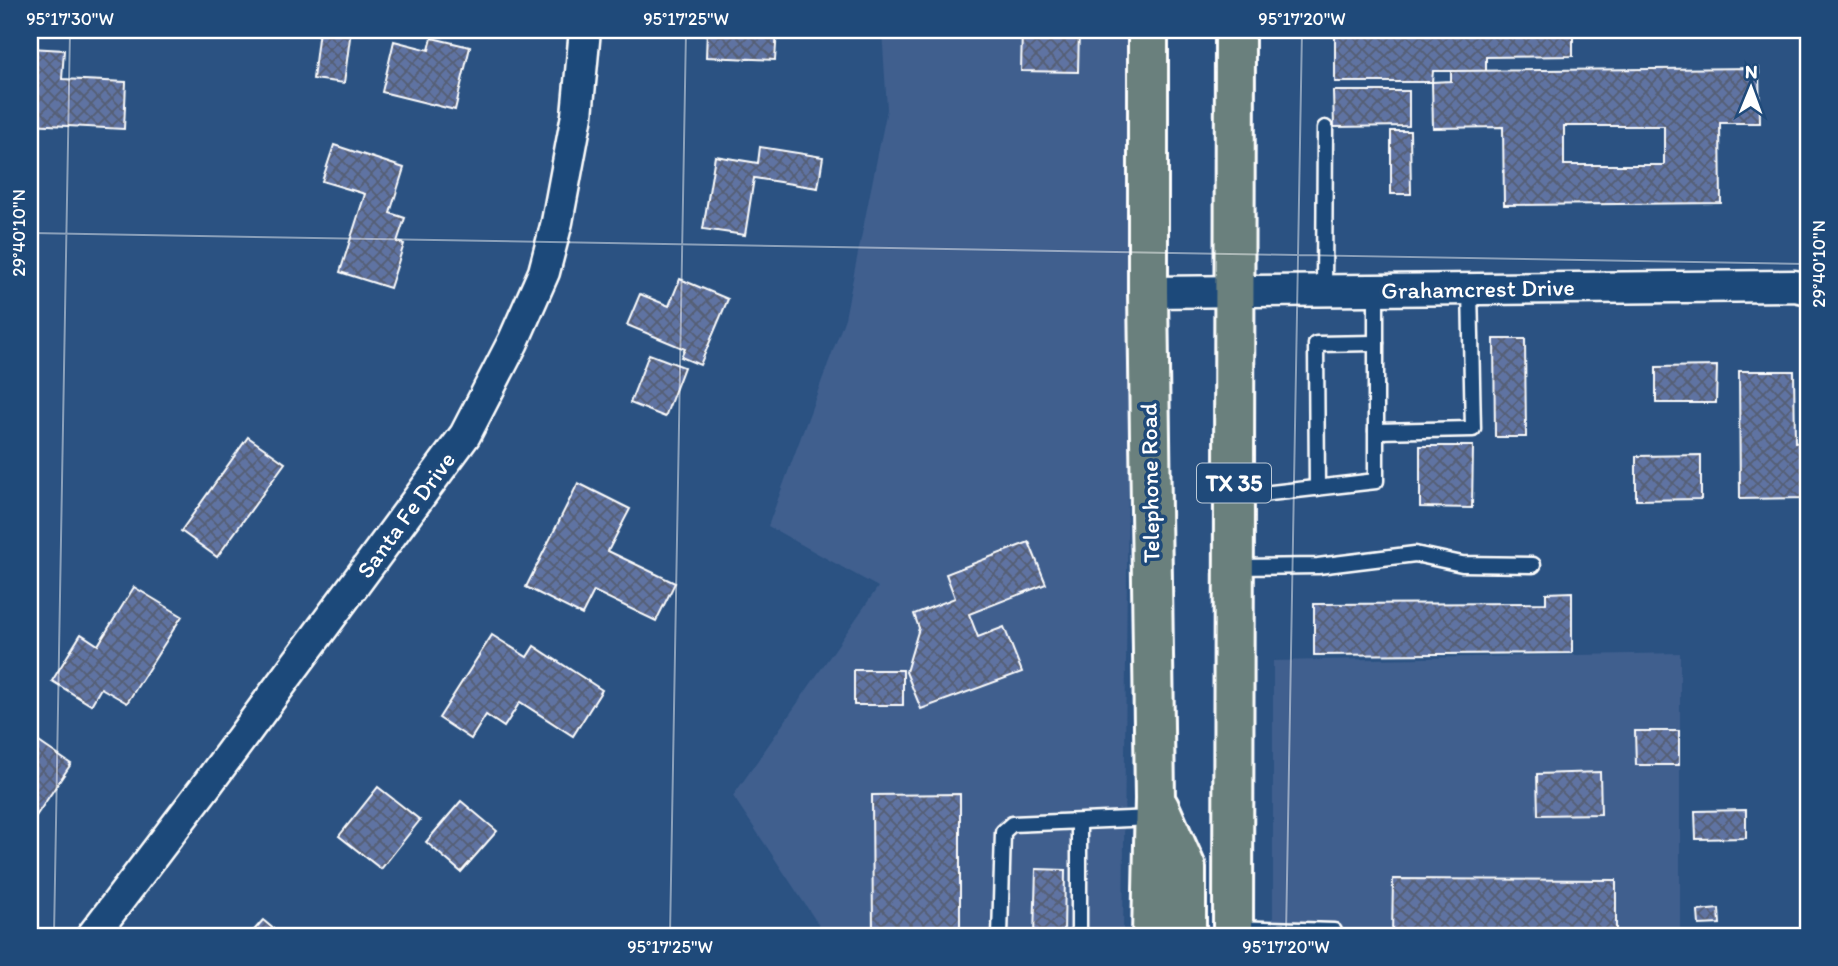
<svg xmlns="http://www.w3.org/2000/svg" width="1838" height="966" font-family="Itim,sans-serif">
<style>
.built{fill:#3f5f8e}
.building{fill:url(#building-cross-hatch);stroke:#fff;stroke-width:2;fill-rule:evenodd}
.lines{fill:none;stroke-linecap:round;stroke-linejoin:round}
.lane-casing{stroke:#fff;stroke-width:19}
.street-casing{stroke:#fff;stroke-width:35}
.primary-casing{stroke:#fff;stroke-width:44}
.lane{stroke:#1f4a7a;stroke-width:14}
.street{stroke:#1f4a7a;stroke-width:30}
.primary{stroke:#6a807d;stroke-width:38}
.ticks{fill:none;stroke:#fff;stroke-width:2;stroke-opacity:0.45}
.labels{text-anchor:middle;stroke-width:7;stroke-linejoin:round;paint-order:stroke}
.shield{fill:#1f4a7a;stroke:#bcc9d7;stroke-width:2}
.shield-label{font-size:23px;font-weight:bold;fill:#fff}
.street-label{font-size:24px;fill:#fff;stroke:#1f4a7a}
.neatline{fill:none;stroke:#fff;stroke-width:2.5}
.ticks-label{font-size:18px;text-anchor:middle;fill:#fff}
</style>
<defs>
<pattern id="building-cross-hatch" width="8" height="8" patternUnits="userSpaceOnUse" patternTransform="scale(1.75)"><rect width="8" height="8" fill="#5f73a2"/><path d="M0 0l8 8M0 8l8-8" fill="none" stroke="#555e73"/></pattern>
</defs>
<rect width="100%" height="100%" fill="#2b5282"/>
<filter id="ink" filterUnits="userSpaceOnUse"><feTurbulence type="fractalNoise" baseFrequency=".0143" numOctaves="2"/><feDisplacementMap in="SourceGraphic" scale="14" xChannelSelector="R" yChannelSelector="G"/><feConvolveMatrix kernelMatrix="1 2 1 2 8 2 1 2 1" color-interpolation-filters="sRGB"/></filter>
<g filter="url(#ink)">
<g class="built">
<polygon points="882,30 1133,30 1123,936 826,936 733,796 878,587 768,526 845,318 887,109"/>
<polygon points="1680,653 1680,936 1273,936 1273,661"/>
</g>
<g class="building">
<polygon points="319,30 351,30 344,83 313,79"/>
<polygon points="707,30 777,30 775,60 706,57"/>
<polygon points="1022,30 1079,30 1078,72 1021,71"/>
<polygon points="1335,30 1573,30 1573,56 1486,57 1486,71 1433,71 1432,82 1335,82"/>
<polygon points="432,38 470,47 455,110 382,92 394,41 429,50"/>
<polygon points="30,48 64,50 62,79 126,82 124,129 30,124"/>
<path d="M1759 68 1760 123H1720L1721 203 1504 205 1503 127 1433 128 1432 82 1451 81V71ZM1564 126H1664V165H1564Z"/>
<polygon points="1333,91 1409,91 1409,126 1334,127"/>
<polygon points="1391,131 1410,131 1411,194 1391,194"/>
<polygon points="334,145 404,168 390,213 405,218 397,242 404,244 390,288 340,272 365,194 322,181"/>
<polygon points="760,147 823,157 818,188 754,178 745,235 703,229 715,156 758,163"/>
<polygon points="680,279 728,299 700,365 681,357 685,349 627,325 640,294 669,306"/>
<polygon points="1494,339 1525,339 1526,437 1495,437"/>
<polygon points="649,354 684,367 665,417 630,403"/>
<polygon points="1717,366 1716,403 1656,403 1656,367"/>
<polygon points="1739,371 1794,371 1795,442 1808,441 1808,498 1740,499"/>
<polygon points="248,437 285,463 217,557 181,531"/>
<polygon points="1420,446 1473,446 1472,508 1420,507"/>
<polygon points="1701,455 1701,499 1636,500 1636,456"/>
<polygon points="578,483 630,509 608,551 675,583 656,621 594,591 582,615 526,587"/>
<polygon points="1029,542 1046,584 969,614 978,637 1004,627 1022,672 921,709 906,672 919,628 914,614 955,598 946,574"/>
<polygon points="134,587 182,616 127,703 101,688 91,705 52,681 81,634 98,645"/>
<polygon points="1572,592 1572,653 1314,655 1314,604 1546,603 1546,593"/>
<polygon points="492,635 527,657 534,646 602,690 573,736 520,702 504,727 486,715 471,739 439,718"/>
<rect x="854" y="670" width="49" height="35"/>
<polygon points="1635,731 1679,731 1679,765 1636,765"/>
<polygon points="36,740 71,764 30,825 30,749"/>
<polygon points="1600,772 1601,814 1538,815 1537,774"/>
<polygon points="378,787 420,820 381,869 339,836"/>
<polygon points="960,794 960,936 873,936 872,795"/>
<polygon points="461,801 497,831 461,872 426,842"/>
<polygon points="1746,810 1746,838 1696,839 1695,811"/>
<polygon points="1036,869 1065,870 1064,936 1034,936"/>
<polygon points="1393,879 1616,880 1616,936 1392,936"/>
<polygon points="1719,909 1720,924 1699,925 1698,911"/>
<polygon points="263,920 282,936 249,936"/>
</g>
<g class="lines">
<defs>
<g id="lane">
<polyline points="1324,290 1325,128"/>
<polyline points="1376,431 1473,429 1470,289"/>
<polyline points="1317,488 1316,344 1376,343"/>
<polyline points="1235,497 1376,481 1376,290"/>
<polyline points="1235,567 1318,566 1415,554 1462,564 1533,565"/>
<polyline points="1079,822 1079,936"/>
<polyline points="1234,928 1334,931"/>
<polyline points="1000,936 1003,832 1012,824 1153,818"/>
</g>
<g id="street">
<polyline points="1148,292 1795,286 1808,289"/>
<polyline points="92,936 206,786 465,435 513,342 544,272 557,222 577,115 585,30"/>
</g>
<g id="primary">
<polyline points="1148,30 1148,292 1155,799 1152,936"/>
<polyline points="1159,807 1186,868 1186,936"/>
<polyline points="1233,936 1235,30"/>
</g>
</defs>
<use href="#lane" class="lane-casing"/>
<use href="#street" class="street-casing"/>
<use href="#primary" class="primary-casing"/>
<use href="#lane" class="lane"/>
<use href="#street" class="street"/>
<use href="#primary" class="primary"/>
</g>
</g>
<path class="ticks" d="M30 233 1808 264M54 936 70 30M670 936 686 30M1286 936 1302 30"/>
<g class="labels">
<rect class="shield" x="1197" y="463.5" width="74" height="39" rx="5"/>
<g class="shield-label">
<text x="1234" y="491">TX 35</text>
</g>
<g class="street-label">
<text transform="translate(1478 289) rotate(-1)" y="8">Grahamcrest Drive</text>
<text transform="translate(1150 483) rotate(-91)" y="8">Telephone Road</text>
<text transform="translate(406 515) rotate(-54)" y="8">Santa Fe Drive</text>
</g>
</g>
<rect width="1838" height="966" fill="none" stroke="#1f4a7a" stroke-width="77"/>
<g transform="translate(1751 88) rotate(1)" stroke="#1f4a7a" stroke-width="5" paint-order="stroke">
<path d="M0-5L12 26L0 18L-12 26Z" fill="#ffffff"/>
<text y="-10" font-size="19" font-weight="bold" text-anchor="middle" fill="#ffffff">N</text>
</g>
<rect x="38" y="38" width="1762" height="890" class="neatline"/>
<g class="ticks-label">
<text x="70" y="25">95°17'30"W</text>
<text x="686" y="25">95°17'25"W</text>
<text x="1302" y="25">95°17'20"W</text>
<text transform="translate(19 233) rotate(-90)" y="6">29°40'10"N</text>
<text transform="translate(1819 264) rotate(-90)" y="6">29°40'10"N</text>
<text x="670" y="953">95°17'25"W</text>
<text x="1286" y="953">95°17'20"W</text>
</g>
</svg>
